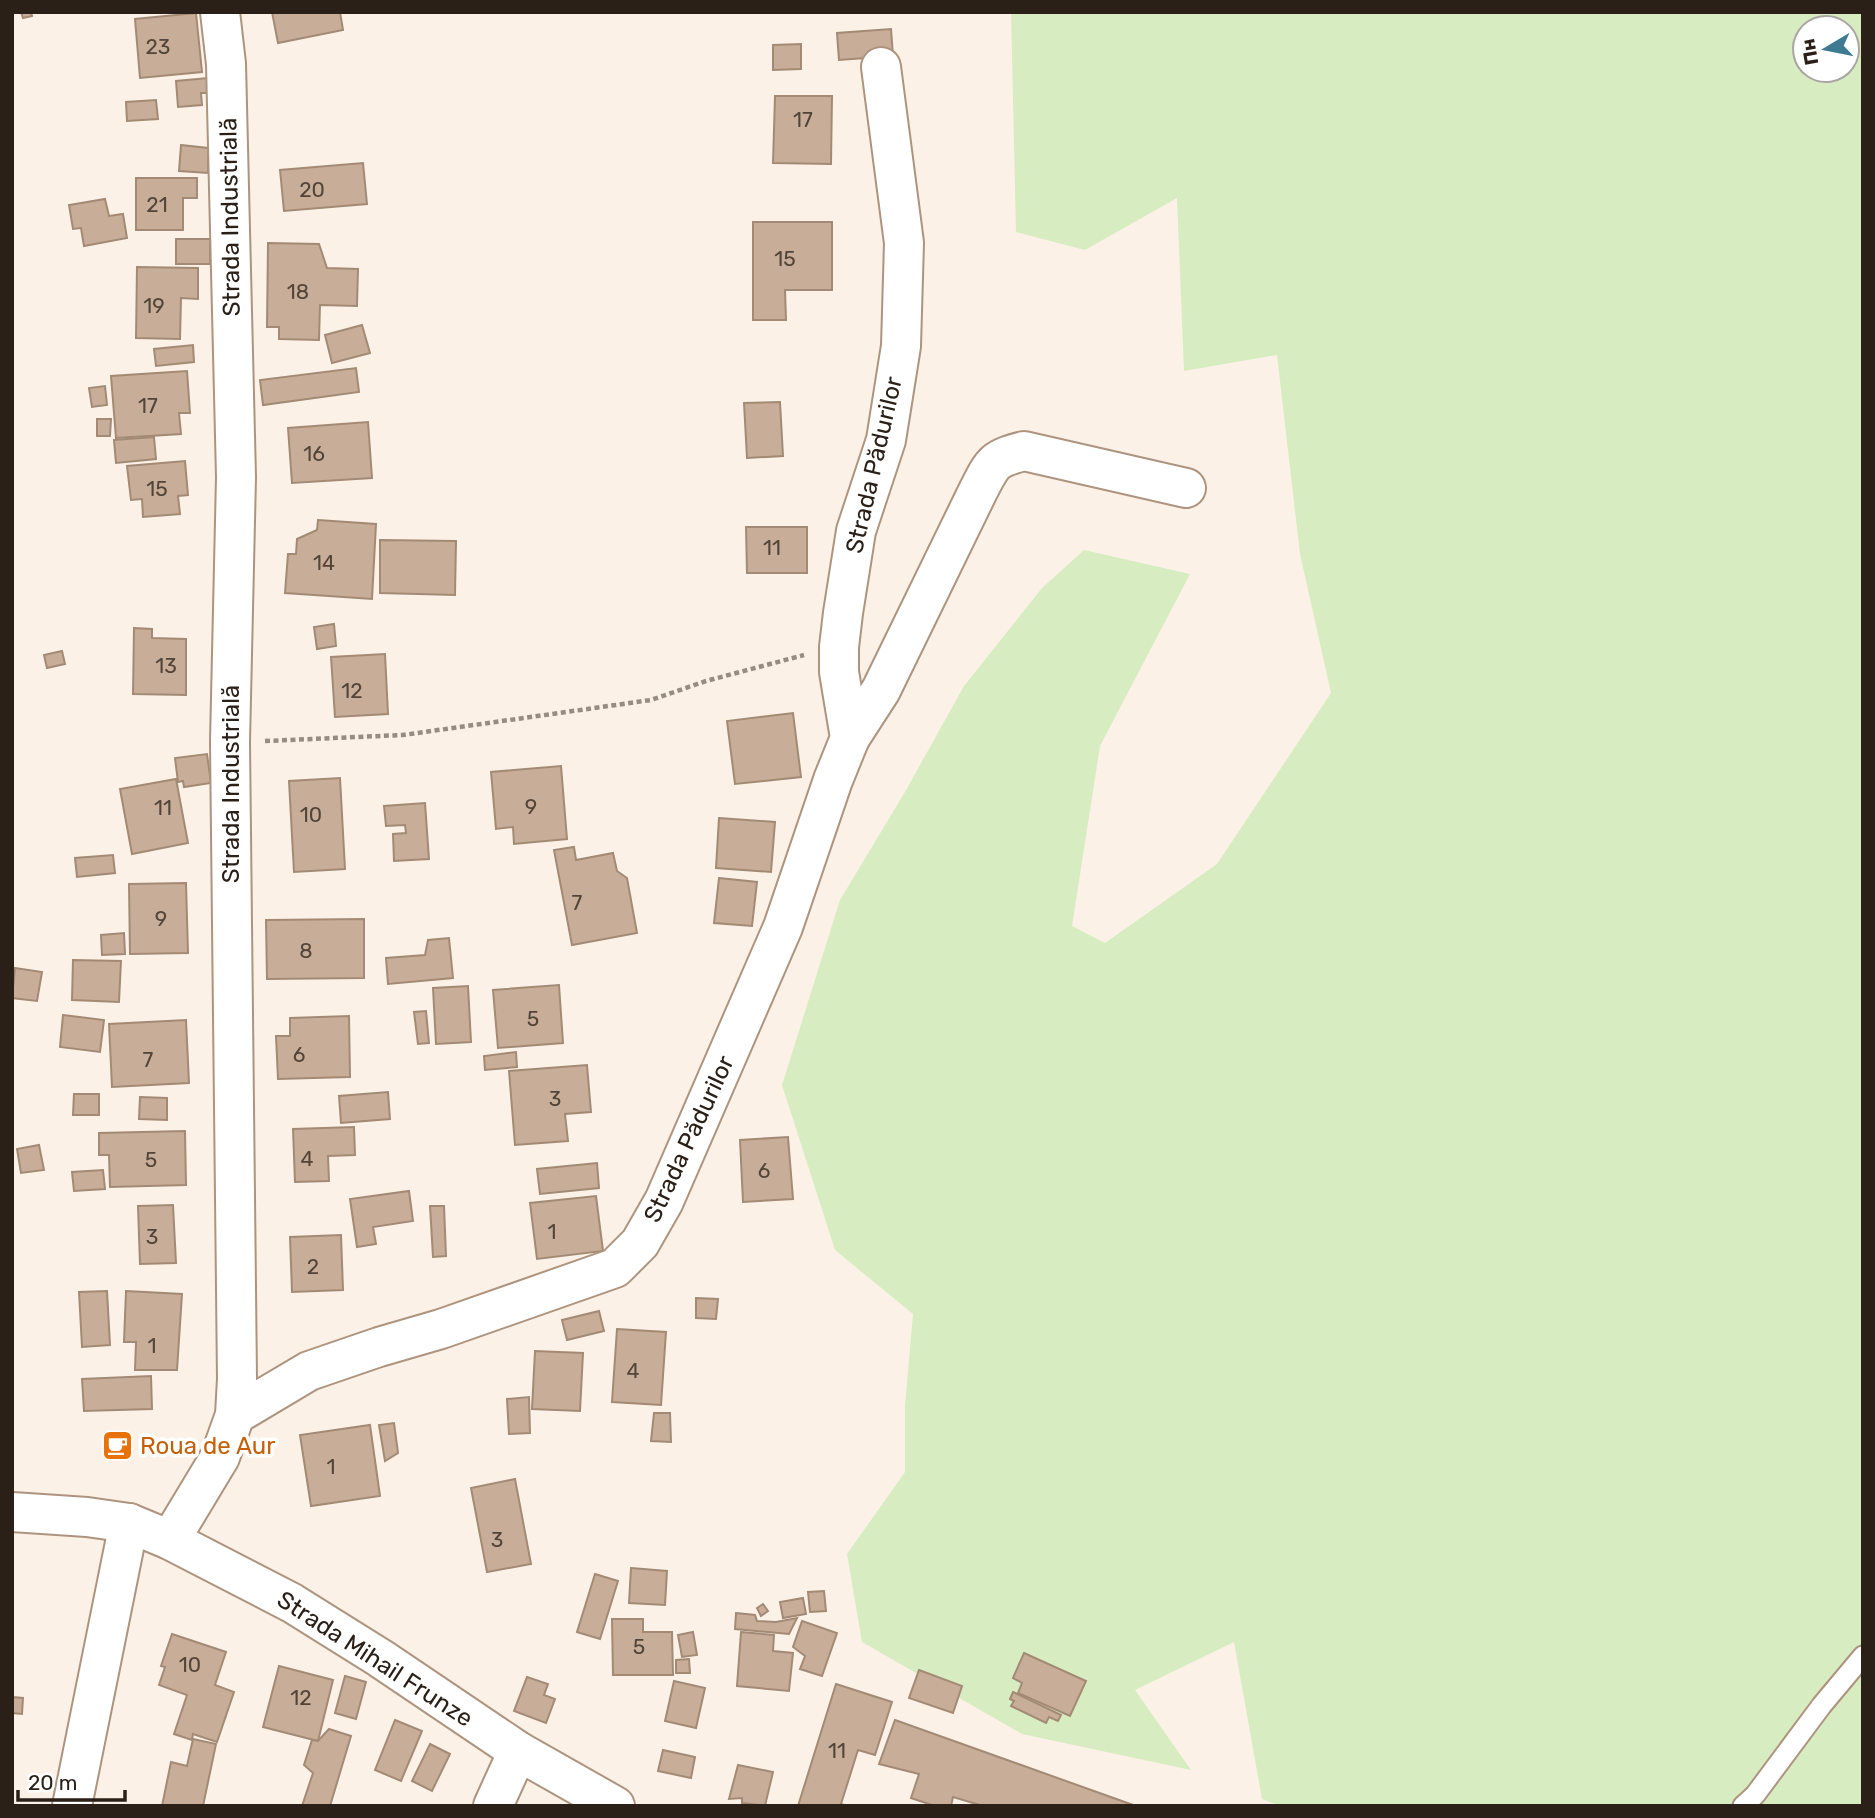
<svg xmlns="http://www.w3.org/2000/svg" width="1875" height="1818" font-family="Rubik,sans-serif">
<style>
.green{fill:#d7ecc1;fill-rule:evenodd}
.building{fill:#c8ae98;stroke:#a38a75;stroke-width:2}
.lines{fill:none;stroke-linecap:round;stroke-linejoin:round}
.service-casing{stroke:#ad947f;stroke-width:23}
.minor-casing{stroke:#ad947f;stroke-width:42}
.path{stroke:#968c83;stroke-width:4.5;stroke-dasharray:5 3.5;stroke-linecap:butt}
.service{stroke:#fff;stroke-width:19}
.minor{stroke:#fff;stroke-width:38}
.labels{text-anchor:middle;stroke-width:7;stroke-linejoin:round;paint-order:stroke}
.number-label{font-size:21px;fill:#524438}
.street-label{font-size:24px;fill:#2a2018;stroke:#fff}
.food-label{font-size:24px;fill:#c56008;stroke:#fff;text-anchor:start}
</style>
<rect width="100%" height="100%" fill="#fcf1e7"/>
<path class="green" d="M1011 12H1863V1806H1280L1262 1799 1234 1642 1135 1690 1191 1770 1022 1734 862 1642 847 1554 905 1472V1406L913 1314 835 1250 782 1085 840 900 905 792 964 686 1042 588 1084 550 1190 574 1100 746 1072 926 1105 943 1217 864 1331 693 1300 554 1277 355 1184 371 1177 198 1085 250 1016 232ZM1805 28H1847V70H1805Z"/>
<g class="building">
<polygon points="21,12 31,12 32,16 23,18"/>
<polygon points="272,12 340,12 343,30 278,43"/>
<polygon points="196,13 202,72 140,78 135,19"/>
<polygon points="891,29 893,56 839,60 837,33"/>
<polygon points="801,44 801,69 773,70 773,45"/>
<polygon points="208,78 209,93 201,93 202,105 178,107 176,81"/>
<polygon points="775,96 832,96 831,164 773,163"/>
<polygon points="156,100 158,119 127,121 126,102"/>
<polygon points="181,145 208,148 208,173 179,171"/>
<polygon points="363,163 367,204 284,211 280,170"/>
<polygon points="136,178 197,178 197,198 183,198 183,230 136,230"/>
<polygon points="105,199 109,216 123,214 127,238 84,246 81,228 73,229 69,205"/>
<polygon points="753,222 832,222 832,290 785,290 786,320 753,320"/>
<rect x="176" y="239" width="34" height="25"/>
<polygon points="268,243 319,244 327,268 358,269 357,306 320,305 319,340 279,339 279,327 267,327"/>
<polygon points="137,267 198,268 198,299 181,298 180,339 136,338"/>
<polygon points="362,325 370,353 332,363 325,335"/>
<polygon points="193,345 194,362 156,366 154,349"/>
<polygon points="356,368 359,392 263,405 260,380"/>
<polygon points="187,371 190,413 179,413 181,434 116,438 111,376"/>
<polygon points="105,386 107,405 92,407 89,388"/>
<polygon points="780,402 783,456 747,458 744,403"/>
<polygon points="97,419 111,419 110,436 97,436"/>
<polygon points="368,422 372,478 292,483 288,428"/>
<polygon points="154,437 156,459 116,463 114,440"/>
<polygon points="185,461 188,495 178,496 180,514 143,517 142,499 131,500 127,466"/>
<polygon points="318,520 376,524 372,599 285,593 288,554 296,554 297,539 317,530"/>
<polygon points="746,527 807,527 807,573 747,573"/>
<polygon points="380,540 456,541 455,595 380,593"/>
<polygon points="334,624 336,646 317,649 314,627"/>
<polygon points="134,628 152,629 152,638 186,639 186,695 133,694"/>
<polygon points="62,651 65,664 47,668 44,655"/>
<polygon points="385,654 388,714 335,717 331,657"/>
<polygon points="793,713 801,777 735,784 727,721"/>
<polygon points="207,754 211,783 184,787 183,781 178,782 175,758"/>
<polygon points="561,766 567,839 514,844 513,827 496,829 491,772"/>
<polygon points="340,778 345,869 294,872 289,781"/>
<polygon points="176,779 188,843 132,854 120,789"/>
<polygon points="425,803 429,859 394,861 393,834 406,833 405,825 386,826 384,806"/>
<polygon points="719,818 775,822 771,872 716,868"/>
<polygon points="574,847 576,860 613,853 617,871 627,878 637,933 572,945 554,850"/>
<polygon points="113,855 115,873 77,877 75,858"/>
<polygon points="719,878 757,882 752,926 714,923"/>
<polygon points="186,883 188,953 130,954 129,884"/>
<polygon points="364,919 364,978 267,979 266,920"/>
<polygon points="124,933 125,954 102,955 101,935"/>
<polygon points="449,938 453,978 388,984 386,958 425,955 428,940"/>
<polygon points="73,960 121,961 119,1002 72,1000"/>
<polygon points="15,968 42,972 37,1001 12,998"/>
<polygon points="559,985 563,1043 498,1048 493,990"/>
<polygon points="468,986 471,1042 436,1044 433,988"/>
<polygon points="426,1011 429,1043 418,1044 414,1012"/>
<polygon points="63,1015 104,1020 100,1052 60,1047"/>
<polygon points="349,1016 350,1077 278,1079 276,1036 290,1036 290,1018"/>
<polygon points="186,1020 189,1083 112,1087 109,1024"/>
<polygon points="516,1052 517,1067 485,1070 484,1056"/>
<polygon points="587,1065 591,1112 565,1114 568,1141 515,1145 509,1071"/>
<polygon points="388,1092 390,1119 341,1123 339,1096"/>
<polygon points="74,1094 99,1094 99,1115 73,1115"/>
<polygon points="140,1097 167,1098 167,1120 139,1119"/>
<polygon points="354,1127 355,1155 328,1156 329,1181 295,1182 293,1129"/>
<polygon points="185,1131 186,1185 110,1187 109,1155 99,1155 99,1133"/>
<polygon points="788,1137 793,1199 743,1202 740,1140"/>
<polygon points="39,1145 44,1170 21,1173 17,1149"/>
<polygon points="597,1163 599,1188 540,1194 537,1169"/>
<polygon points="103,1170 105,1189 74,1191 72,1172"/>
<polygon points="409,1191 413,1221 373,1227 376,1244 357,1247 350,1199"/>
<polygon points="596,1196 603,1251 537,1259 530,1203"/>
<polygon points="173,1205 176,1263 140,1264 138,1206"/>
<polygon points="430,1206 444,1206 446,1256 433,1257"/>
<polygon points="341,1235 343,1290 292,1292 290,1237"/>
<polygon points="107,1291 110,1345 82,1347 79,1292"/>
<polygon points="126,1291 182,1294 177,1370 135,1370 136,1342 124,1342"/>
<polygon points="696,1298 718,1299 716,1319 696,1318"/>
<polygon points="599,1311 604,1331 567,1340 562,1320"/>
<polygon points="617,1329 666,1332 661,1405 612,1402"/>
<polygon points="535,1351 583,1353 580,1411 532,1409"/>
<polygon points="151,1376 152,1409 84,1411 82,1379"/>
<polygon points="529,1397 530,1433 509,1434 507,1399"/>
<polygon points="654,1413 670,1413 671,1442 651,1441"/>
<polygon points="394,1423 398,1453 385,1461 379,1425"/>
<polygon points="370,1425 380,1496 311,1506 300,1435"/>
<polygon points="515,1479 531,1564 487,1572 471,1488"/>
<polygon points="631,1568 667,1571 665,1605 629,1603"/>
<polygon points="595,1574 618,1581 600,1639 577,1632"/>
<polygon points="824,1591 826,1611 810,1612 808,1592"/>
<polygon points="803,1598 806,1614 783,1618 780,1602"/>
<polygon points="763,1604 768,1611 761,1616 757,1608"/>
<polygon points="736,1613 755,1615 757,1621 776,1622 797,1618 789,1634 735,1629"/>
<polygon points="612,1619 643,1619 643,1632 672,1632 673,1675 613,1675"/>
<polygon points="802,1621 837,1633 822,1676 800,1669 805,1656 793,1647"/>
<polygon points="693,1632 697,1655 682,1657 678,1635"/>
<polygon points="741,1632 774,1635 773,1651 793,1653 789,1691 737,1686"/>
<polygon points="172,1634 226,1652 215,1685 234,1692 217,1742 193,1734 192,1740 174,1734 187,1695 159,1685 165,1667 161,1666"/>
<polygon points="1024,1653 1086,1681 1070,1716 1018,1693 1022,1683 1013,1678"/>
<polygon points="689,1659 690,1673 676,1673 676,1660"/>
<polygon points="279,1666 333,1680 318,1741 263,1727"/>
<polygon points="919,1670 962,1686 953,1713 909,1698"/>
<polygon points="345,1676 366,1682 356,1719 335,1713"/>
<polygon points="527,1677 548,1684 544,1695 555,1699 546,1723 514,1711"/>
<polygon points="674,1681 705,1688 696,1728 665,1721"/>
<polygon points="836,1684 892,1702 875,1755 858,1750 841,1804 847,1806 798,1806"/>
<polygon points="1013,1692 1061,1715 1058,1721 1049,1717 1046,1723 1011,1706 1014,1701 1010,1699"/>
<polygon points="12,1697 23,1698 22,1714 12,1713"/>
<polygon points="395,1720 422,1731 401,1781 375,1770"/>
<polygon points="895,1720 1136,1806 983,1806 953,1797 951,1806 935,1806 911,1798 919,1774 879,1764"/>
<polygon points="329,1729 351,1736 330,1806 302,1806 313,1773 304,1765 312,1740 318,1741"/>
<polygon points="193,1739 216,1744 203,1806 162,1806 171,1762 187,1766"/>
<polygon points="430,1744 450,1754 432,1791 412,1781"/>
<polygon points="663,1750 695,1757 691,1778 658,1771"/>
<polygon points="738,1765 773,1772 765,1806 742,1803 742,1798 729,1799"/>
</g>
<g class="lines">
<defs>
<polyline id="service" points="1743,1806 1755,1795 1822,1705 1863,1656"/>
<g id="minor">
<path d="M850 738 881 690 978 491C993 462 993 459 1024 451L1186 488"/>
<polyline points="235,1415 309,1371 379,1347 441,1329 615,1268 640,1243 664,1201 783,927 833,780 850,738 839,672 839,647 843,613 856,531 886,440 901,346 904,243 881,67"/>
<polyline points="12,1512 87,1517 129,1523 170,1540 292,1603 380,1658 518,1751 615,1806"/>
<polyline points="170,1540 220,1457 235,1415 237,1379 230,742 236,477 226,64 220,12"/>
<polyline points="72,1806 129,1523"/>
<polyline points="493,1806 518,1751"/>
</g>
</defs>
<use href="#service" class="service-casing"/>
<use href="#minor" class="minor-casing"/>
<polyline class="path" points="265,741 403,735 651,700 706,681 804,655"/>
<use href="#service" class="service"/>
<use href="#minor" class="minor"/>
</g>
<defs>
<symbol id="cafe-square" viewBox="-11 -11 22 22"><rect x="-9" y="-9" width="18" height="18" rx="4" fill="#e8710a" stroke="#fff"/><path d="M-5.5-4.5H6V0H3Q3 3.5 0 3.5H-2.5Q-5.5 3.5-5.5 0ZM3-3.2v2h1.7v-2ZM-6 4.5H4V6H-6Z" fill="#fff"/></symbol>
</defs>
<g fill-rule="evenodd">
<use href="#cafe-square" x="100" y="1428" width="35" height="35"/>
</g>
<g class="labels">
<g class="number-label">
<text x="158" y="54">23</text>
<text x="803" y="127">17</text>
<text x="312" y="197">20</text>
<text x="157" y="212">21</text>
<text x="785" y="266">15</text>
<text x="298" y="299">18</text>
<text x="154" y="313">19</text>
<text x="148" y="413">17</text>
<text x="314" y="461">16</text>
<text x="157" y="496">15</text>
<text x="772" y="555">11</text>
<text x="324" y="570">14</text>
<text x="166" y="673">13</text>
<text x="352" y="698">12</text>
<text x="531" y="814">9</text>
<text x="163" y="815">11</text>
<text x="311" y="822">10</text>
<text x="577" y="910">7</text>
<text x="161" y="926">9</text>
<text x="306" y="958">8</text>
<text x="533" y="1026">5</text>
<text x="299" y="1062">6</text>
<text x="148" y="1067">7</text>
<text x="555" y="1106">3</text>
<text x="307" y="1166">4</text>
<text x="151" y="1167">5</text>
<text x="764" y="1178">6</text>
<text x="552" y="1239">1</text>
<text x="152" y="1244">3</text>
<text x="313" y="1274">2</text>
<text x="152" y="1353">1</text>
<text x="633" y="1378">4</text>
<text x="331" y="1474">1</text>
<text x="497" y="1547">3</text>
<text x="639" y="1654">5</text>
<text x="190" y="1672">10</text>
<text x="301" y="1705">12</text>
<text x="837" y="1758">11</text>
</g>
<g class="street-label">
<text transform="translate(230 217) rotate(-91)" y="8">Strada Industrială</text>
<text transform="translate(874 465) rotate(-77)" y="8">Strada Pădurilor</text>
<text transform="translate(231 784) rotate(-90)" y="8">Strada Industrială</text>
<text transform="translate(689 1139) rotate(-65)" y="8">Strada Pădurilor</text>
<text transform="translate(375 1659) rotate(33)" y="8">Strada Mihail Frunze</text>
</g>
<g class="food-label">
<text x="140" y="1454">Roua de Aur</text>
</g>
</g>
<rect width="1875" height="1818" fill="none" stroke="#2a2018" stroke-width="28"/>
<g transform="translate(1826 49) rotate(260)"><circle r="33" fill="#ffffff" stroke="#aaa6a3" stroke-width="2"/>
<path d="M0-5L12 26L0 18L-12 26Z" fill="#3e7a91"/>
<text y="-10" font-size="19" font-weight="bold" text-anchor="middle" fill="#2a2018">Пн</text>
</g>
<path d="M18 1790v10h107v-10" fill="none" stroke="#2a2018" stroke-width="3.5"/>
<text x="28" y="1790" font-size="21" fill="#2a2018" stroke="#ffffff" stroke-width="5" paint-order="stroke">20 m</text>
</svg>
